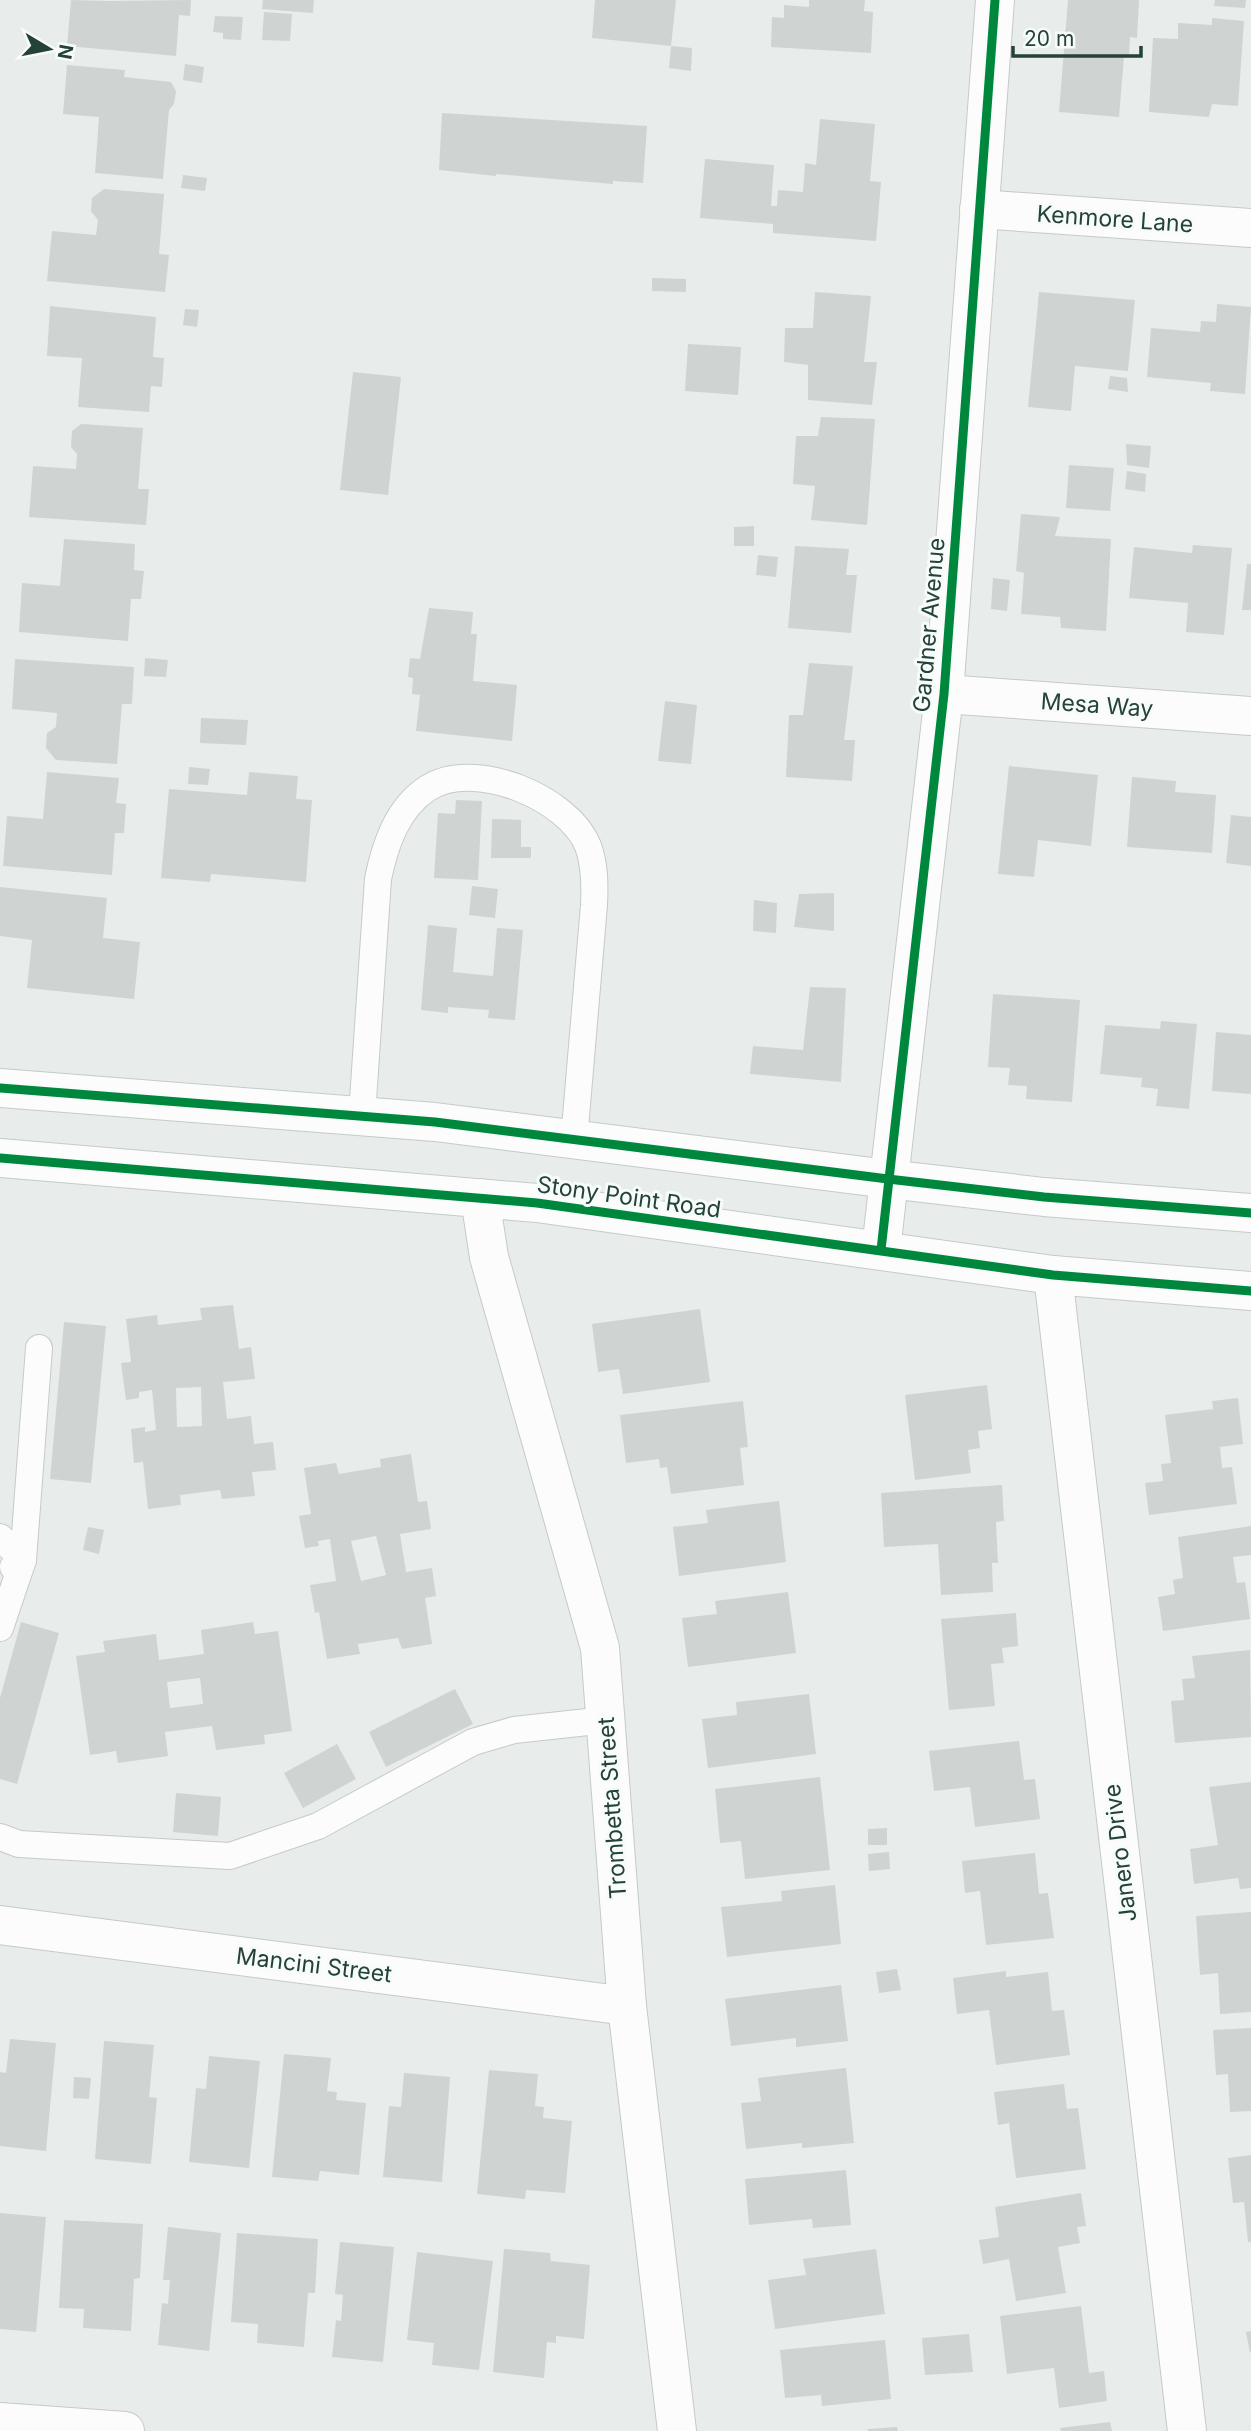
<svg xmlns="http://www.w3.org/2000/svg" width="1251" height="2431" font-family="Inter,sans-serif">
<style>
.building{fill:#cfd4d2;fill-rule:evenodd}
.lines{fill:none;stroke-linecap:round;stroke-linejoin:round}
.service-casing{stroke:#c5cac8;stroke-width:28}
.minor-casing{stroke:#c5cac8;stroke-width:40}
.secondary-casing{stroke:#c3cbc8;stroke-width:40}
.service{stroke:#fcfcfc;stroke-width:26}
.minor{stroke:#fcfcfc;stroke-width:38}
.secondary{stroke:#fcfcfc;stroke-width:38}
.cycleway-casing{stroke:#f7fbf9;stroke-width:13}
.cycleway{stroke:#00873e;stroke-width:9}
.labels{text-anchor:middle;stroke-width:6;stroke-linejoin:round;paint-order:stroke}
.street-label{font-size:23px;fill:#24423a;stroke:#f7fbf9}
</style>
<rect width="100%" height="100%" fill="#e8edeb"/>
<g class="building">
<polygon points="71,0 109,1 191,0 190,16 179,15 176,56 67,46"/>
<polygon points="263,0 314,0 313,13 262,9"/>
<polygon points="595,0 676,0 671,46 692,48 691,71 669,68 671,46 592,38"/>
<polygon points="809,0 865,0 864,11 873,12 871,53 771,47 772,17 784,18 784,5 809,7"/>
<polygon points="1068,0 1139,0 1137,38 1130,37 1129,57 1124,57 1119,117 1059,112"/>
<polygon points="1215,0 1246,0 1245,8 1214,6"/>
<polygon points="264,12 292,14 290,41 262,40"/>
<polygon points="215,16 243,17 241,40 223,39 223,33 213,32"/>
<polygon points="1212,18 1244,21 1238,106 1212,104 1209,117 1149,112 1153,38 1178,39 1178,23 1212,25"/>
<polygon points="185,64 204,67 202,83 183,80"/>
<polygon points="67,65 125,70 124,77 171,82 176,91 174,104 169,110 163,179 95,173 99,117 63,114"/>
<polygon points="442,113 647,126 643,183 613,181 613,184 496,174 496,176 439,170"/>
<polygon points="820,119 875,124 870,181 881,182 876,241 773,233 773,224 700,218 705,159 774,165 771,206 777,206 778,190 803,192 805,163 816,165"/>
<polygon points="183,175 207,178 205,191 181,188"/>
<polygon points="104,189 164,194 159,254 169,255 165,292 47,281 52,231 96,235 98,220 91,211 92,198"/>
<polygon points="652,278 686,279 686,292 652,291"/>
<polygon points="815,292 871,296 864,362 877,362 872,405 808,400 808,365 784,362 785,328 813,328"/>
<polygon points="1039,292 1135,300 1128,371 1075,366 1071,411 1028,407"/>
<polygon points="1217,304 1251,307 1245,394 1210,391 1211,383 1147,377 1151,328 1200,332 1201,321 1216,322"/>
<polygon points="50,306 156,317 153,357 164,358 162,387 151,386 149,412 78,407 82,358 47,356"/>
<polygon points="185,309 199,310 197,327 183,325"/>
<polygon points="688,344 741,347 738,395 685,391"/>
<polygon points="353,372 401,377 388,495 340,490"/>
<polygon points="1110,376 1127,378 1128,392 1108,389"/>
<polygon points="821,417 875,419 867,525 811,520 815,486 793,484 796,436 818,436"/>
<polygon points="81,424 143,428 138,489 149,489 146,525 29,517 33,466 76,469 77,454 71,447 72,431"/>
<polygon points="1126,444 1151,446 1149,468 1127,465"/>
<polygon points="1069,465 1114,468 1110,511 1066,508"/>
<polygon points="1127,471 1146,474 1145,492 1125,489"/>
<polygon points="1021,514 1060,517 1055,536 1111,539 1106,631 1061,628 1060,617 1021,614 1024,573 1016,571"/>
<polygon points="754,526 754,546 734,546 734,527"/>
<polygon points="64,539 135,544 134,570 144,571 141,599 131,599 128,641 19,632 22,583 60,586"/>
<polygon points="1193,545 1232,548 1224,635 1186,632 1188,603 1129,598 1134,547 1192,553"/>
<polygon points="795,546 849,549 846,575 857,575 851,633 788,628"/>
<polygon points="758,555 778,557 776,577 756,575"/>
<polygon points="1247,564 1251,564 1251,610 1242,610"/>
<polygon points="993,578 1010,580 1007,611 991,609"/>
<polygon points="429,608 473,612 471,634 477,634 473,681 517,685 512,741 416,731 420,695 412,694 413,678 408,677 410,658 420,659"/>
<polygon points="145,658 168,660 166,677 144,676"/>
<polygon points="15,659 134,667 132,704 122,704 117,764 56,760 46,748 47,733 56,727 57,713 12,709"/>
<polygon points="809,663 853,666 844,740 855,740 852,781 786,777 789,715 803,715"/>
<polygon points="665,701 697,705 691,764 658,761"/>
<polygon points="201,718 248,720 246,745 200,743"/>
<polygon points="1009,766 1098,775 1091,846 1038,840 1034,877 998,874"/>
<polygon points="189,767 210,769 208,785 188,784"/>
<polygon points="47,772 119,778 116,803 126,804 124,833 115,833 112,875 3,866 7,816 43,819"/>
<polygon points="249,772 298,776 296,799 312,800 306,882 211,874 210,882 161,878 169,789 247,795"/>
<polygon points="1132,777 1176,781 1175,792 1216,795 1212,853 1127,847"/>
<polygon points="456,800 482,801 478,880 434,878 438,813 455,814"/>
<polygon points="1231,815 1251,817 1251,866 1226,863"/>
<polygon points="492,819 521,820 521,847 531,847 531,858 491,858"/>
<polygon points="472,886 498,889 495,918 469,915"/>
<polygon points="0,887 107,898 103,938 140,942 134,999 27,988 32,940 0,936"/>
<polygon points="834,893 834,931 794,927 799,894"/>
<polygon points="754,900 777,903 776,933 753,931"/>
<polygon points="428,925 457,928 453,972 493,976 497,928 523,930 515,1020 488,1018 489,1010 448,1007 448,1013 421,1010"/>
<polygon points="810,987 846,988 841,1082 750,1074 753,1046 803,1050"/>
<polygon points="993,994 1080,1000 1072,1102 1026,1099 1027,1086 1008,1085 1010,1068 988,1067"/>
<polygon points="1161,1021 1197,1024 1189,1109 1156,1106 1158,1089 1141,1087 1142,1078 1100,1074 1105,1025 1160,1029"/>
<polygon points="1216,1032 1251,1035 1251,1094 1212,1091"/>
<path d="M233 1305 239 1349 251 1347 255 1379 223 1382 227 1419 251 1416 254 1444 273 1442 276 1470 252 1472 255 1496 222 1499 220 1490 180 1495 181 1505 148 1509 143 1462 134 1463 131 1429 145 1427V1432L156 1430 152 1390 139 1392V1398L126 1400 121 1363 131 1362 126 1319 157 1315 158 1325 202 1320 200 1308ZM201 1387 202 1426 177 1427 176 1388Z"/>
<polygon points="700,1309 710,1382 623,1394 619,1369 598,1372 592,1324"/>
<polygon points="64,1322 106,1326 91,1483 50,1479"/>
<polygon points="987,1385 992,1429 978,1431 980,1448 968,1450 971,1473 915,1480 905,1395"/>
<polygon points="1238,1398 1243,1444 1220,1447 1222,1468 1232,1467 1237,1504 1149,1515 1145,1483 1163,1481 1161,1464 1171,1463 1165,1415 1213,1409 1212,1401"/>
<polygon points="743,1401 748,1447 740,1448 744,1485 671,1494 667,1467 660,1468 659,1459 626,1463 620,1415"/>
<path d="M411 1454 418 1502 427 1501 431 1529 400 1534 406 1572 432 1568 436 1596 425 1598 432 1644 402 1649 398 1638 358 1644 360 1654 327 1659 319 1612 315 1613 310 1585 336 1581 330 1539 318 1541 319 1546 305 1548 299 1516 311 1514 304 1468 336 1463 339 1474 381 1467 380 1459ZM376 1536 386 1575 361 1581 351 1541Z"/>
<polygon points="1002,1485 1004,1521 996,1522 998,1563 992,1563 993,1592 941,1595 938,1544 884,1547 881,1493"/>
<polygon points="779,1501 786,1562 679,1576 673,1527 708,1523 706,1510"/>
<polygon points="1251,1526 1251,1555 1233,1557 1237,1583 1245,1582 1250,1619 1163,1631 1158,1597 1175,1594 1173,1580 1183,1578 1178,1537"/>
<polygon points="88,1527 104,1530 99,1554 83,1550"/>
<polygon points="788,1592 796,1653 688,1667 682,1618 717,1614 715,1601"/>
<polygon points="1016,1613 1018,1646 1002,1648 1004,1663 991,1664 995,1706 949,1710 941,1619"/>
<polygon points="21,1622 59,1633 17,1784 0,1779 0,1698"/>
<path d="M253 1622 255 1634 278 1631 292 1731 264 1735 265 1744 216 1750 212 1726 165 1732 168 1756 118 1763 116 1751 90 1755 76 1656 105 1652 103 1641 156 1634 159 1660 204 1654 201 1630ZM200 1678 203 1704 170 1708 167 1682Z"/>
<polygon points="1250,1650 1251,1737 1175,1743 1171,1701 1184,1700 1182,1679 1195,1678 1192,1656"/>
<polygon points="455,1689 473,1724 386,1767 369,1732"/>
<polygon points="809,1694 816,1754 708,1768 702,1719 737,1715 736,1702"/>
<polygon points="1019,1741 1024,1780 1035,1779 1040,1819 975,1827 970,1787 934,1791 929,1751"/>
<polygon points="337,1744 356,1779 303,1808 284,1773"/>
<polygon points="820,1777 830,1870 745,1879 741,1841 720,1843 715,1789"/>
<polygon points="1251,1782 1251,1888 1240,1889 1238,1878 1194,1884 1190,1849 1218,1845 1209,1787"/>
<polygon points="176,1793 221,1797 218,1836 173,1832"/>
<polygon points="887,1828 887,1845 868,1845 868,1829"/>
<polygon points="889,1852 890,1869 869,1871 868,1854"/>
<polygon points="1035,1853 1039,1894 1048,1893 1054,1938 986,1945 980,1891 965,1893 962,1861"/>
<polygon points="835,1885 841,1944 727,1957 721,1907 782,1901 781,1891"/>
<polygon points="1251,1912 1251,2012 1220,2014 1218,1973 1200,1975 1196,1916"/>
<polygon points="897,1969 901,1990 879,1993 876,1972"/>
<polygon points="1006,1971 1006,1977 1048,1972 1052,2011 1064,2010 1070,2055 996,2065 989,2010 957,2014 953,1978"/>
<polygon points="841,1985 848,2041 796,2047 796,2038 731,2046 725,1999"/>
<polygon points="1251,2028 1251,2111 1230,2112 1228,2074 1216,2075 1213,2030"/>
<polygon points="10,2039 56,2043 46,2151 0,2146 0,2072 6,2073"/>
<polygon points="104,2041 154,2045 149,2097 157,2098 151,2164 95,2159"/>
<polygon points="284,2054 331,2058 327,2091 337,2092 336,2100 366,2103 359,2175 320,2171 318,2181 272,2177"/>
<polygon points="209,2056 260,2061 249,2168 189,2162 196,2088 206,2089"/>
<polygon points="846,2068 854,2143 802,2148 802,2143 746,2149 741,2103 761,2101 758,2078"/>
<polygon points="489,2070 538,2074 535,2106 544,2107 543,2118 572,2121 565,2193 526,2190 525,2199 477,2194"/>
<polygon points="404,2073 450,2077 442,2182 383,2177 389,2106 401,2107"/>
<polygon points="74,2077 91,2078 89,2099 73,2098"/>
<polygon points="1064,2084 1067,2109 1078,2108 1086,2169 1016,2178 1009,2123 998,2125 994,2092"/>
<polygon points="1251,2155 1251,2242 1248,2242 1244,2202 1233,2203 1228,2158"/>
<polygon points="846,2170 851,2225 813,2228 812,2219 749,2225 745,2179"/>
<polygon points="1081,2193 1086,2226 1077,2227 1080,2243 1058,2247 1066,2293 1016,2301 1009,2259 983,2264 979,2240 999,2237 995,2207"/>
<polygon points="0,2213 46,2217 36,2332 0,2329"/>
<polygon points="64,2220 143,2224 140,2278 134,2279 131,2331 83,2328 84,2309 59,2308"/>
<polygon points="168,2227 221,2233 209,2351 158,2345 162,2303 168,2304 170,2280 163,2280"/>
<polygon points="237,2233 318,2239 315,2293 308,2293 304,2347 257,2343 258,2324 231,2322"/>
<polygon points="340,2242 394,2247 383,2362 332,2357 336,2320 341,2321 343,2295 335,2294"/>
<polygon points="504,2249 550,2253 551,2261 590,2265 584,2339 556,2336 556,2343 547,2342 544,2378 493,2372"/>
<polygon points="876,2249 885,2314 775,2329 768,2280 806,2275 803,2259"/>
<polygon points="417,2252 493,2261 479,2370 432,2365 434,2343 407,2340"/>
<polygon points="1081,2306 1089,2373 1104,2371 1107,2401 1059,2408 1054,2368 1007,2374 1000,2316"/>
<polygon points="1251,2331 1251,2352 1250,2353 1246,2332"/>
<polygon points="969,2334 973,2372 925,2375 922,2338"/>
<polygon points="885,2340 891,2399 822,2406 821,2395 785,2398 780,2350"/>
<polygon points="1110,2422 1112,2431 1061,2431 1060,2428"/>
<polygon points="897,2427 898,2431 868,2431 868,2429"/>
</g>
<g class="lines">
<defs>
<g id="service">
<path d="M362 1115 378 879C385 845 397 808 428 788 474 758 569 798 588 846 595 865 595 885 594 905L574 1140"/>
<polyline points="0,1537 23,1560 13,1567"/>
<polyline points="0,1628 23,1560 39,1348"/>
<polyline points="0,1837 19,1844 230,1856 318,1826 473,1742 514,1730 606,1720"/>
</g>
<g id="minor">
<polyline points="979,209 1251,228"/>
<polyline points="944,694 1251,716"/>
<polyline points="480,1198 489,1257 600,1648 627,2006 677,2431"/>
<polyline points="881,1250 944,694 995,0"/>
<polyline points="1053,1275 1187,2431"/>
<polyline points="0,1925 627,2006"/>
<polyline points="0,2422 125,2431"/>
</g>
<g id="secondary">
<polyline points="0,1088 435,1122 888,1179 1044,1197 1251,1213"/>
<polyline points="0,1158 537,1203 1053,1275 1251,1291"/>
</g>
</defs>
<use href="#service" class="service-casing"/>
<use href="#minor" class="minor-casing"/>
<use href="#secondary" class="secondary-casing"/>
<use href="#service" class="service"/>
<use href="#minor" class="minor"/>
<use href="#secondary" class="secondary"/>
<defs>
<g id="cycleway">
<polyline points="0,1088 435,1122 888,1179 1044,1197 1251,1213"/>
<polyline points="0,1158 537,1203 1053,1275 1251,1291"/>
<polyline points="881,1250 944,694 995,0"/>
</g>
</defs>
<use href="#cycleway" class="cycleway-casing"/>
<use href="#cycleway" class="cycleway"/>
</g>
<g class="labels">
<g class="street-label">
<text transform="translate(1115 219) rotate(4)" y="8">Kenmore Lane</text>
<text transform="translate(929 625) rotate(-85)" y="8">Gardner Avenue</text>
<text transform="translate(1097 705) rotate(4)" y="8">Mesa Way</text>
<text transform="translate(629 1197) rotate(8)" y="8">Stony Point Road</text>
<text transform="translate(612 1808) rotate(-94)" y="8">Trombetta Street</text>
<text transform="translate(1120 1853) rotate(-97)" y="8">Janero Drive</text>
<text transform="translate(314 1965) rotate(7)" y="8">Mancini Street</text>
</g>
</g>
<g transform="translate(49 49) rotate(100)" stroke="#f7fbf9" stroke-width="5" paint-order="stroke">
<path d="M0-5L12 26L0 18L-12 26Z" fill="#24423a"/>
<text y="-10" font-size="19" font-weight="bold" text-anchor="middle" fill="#24423a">N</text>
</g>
<path d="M1013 46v10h128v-10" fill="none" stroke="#24423a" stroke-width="3.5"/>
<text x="1024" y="46" font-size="21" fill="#24423a" stroke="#f7fbf9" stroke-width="5" paint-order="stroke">20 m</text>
</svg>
